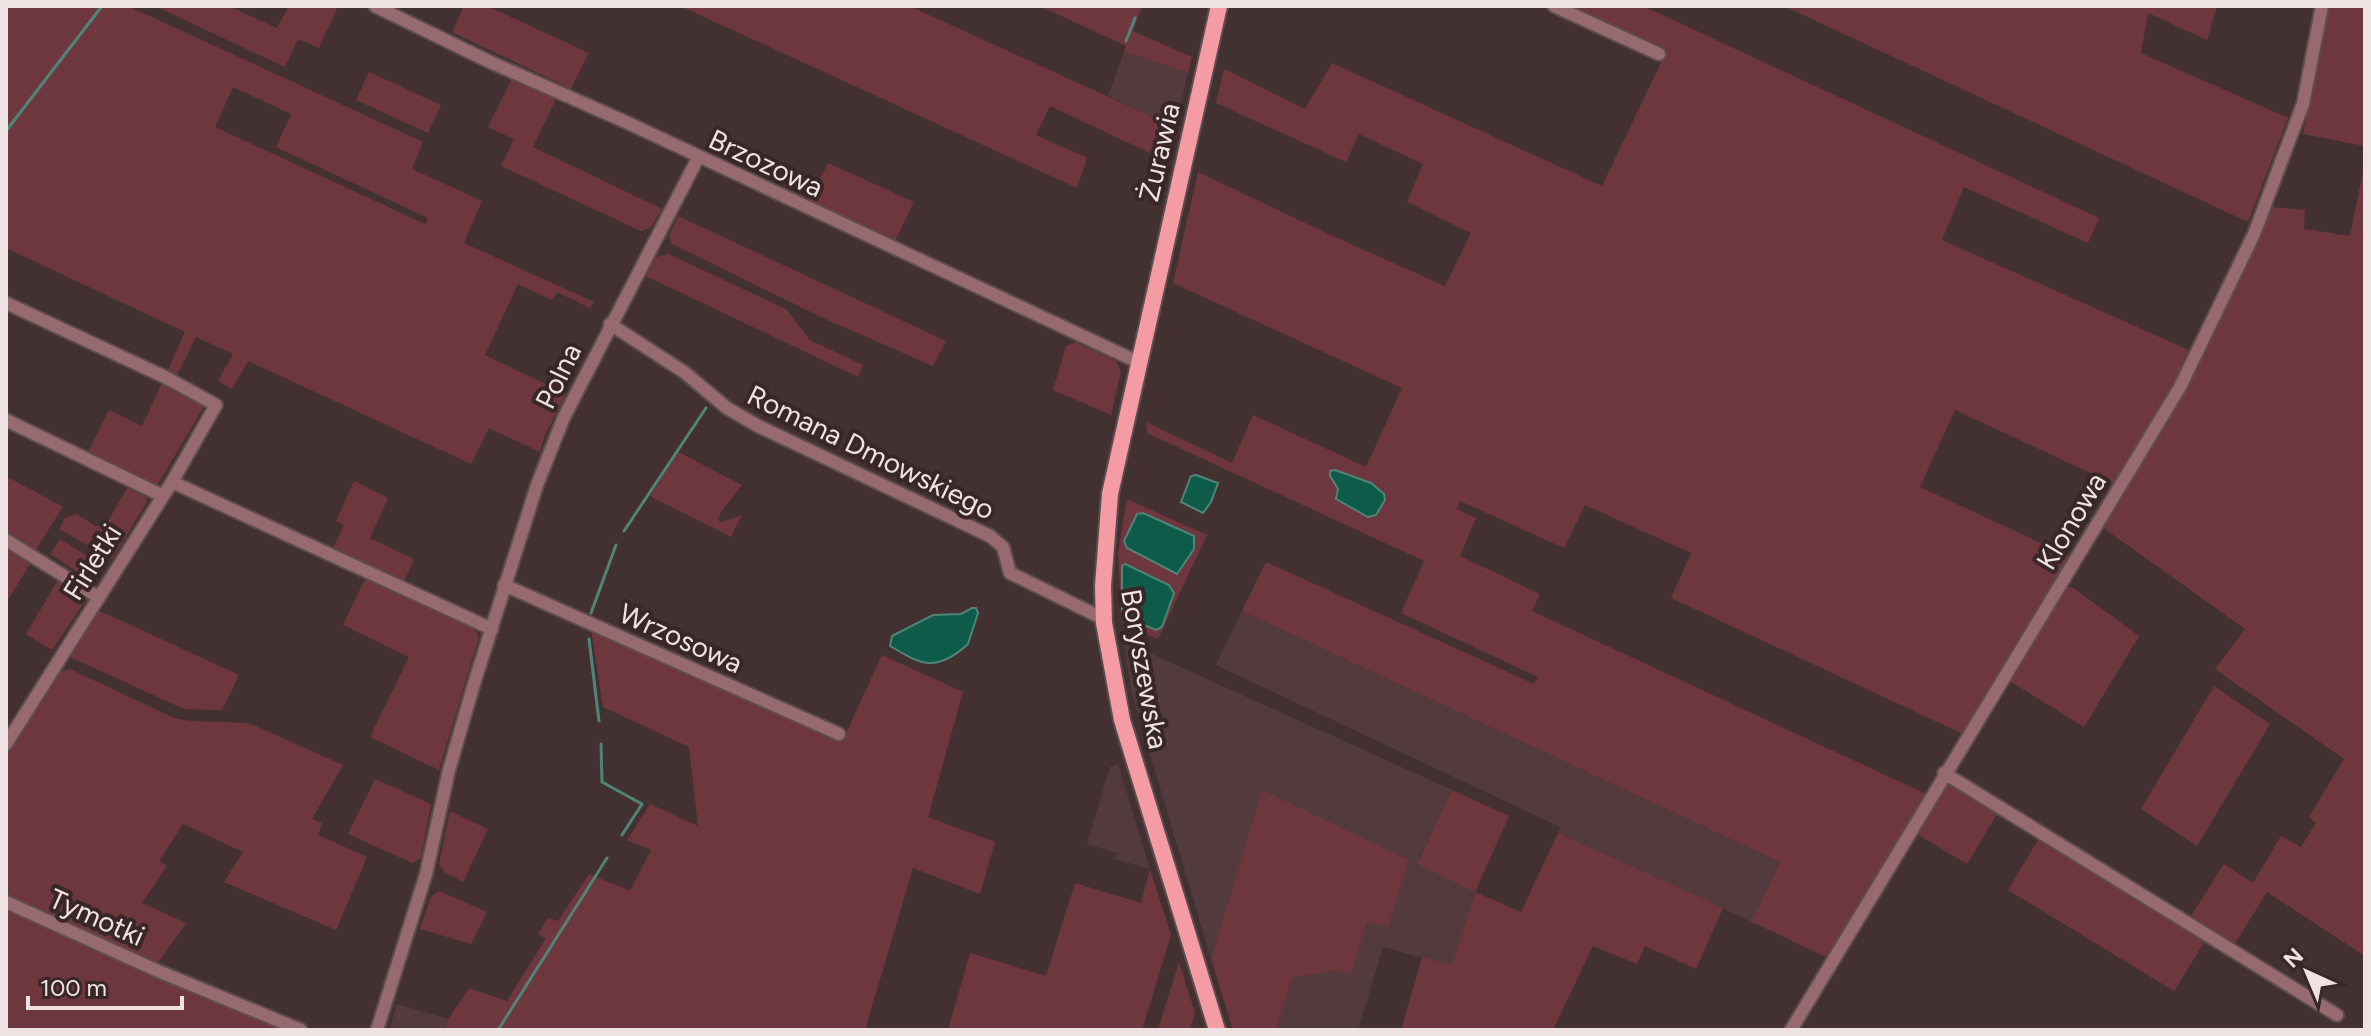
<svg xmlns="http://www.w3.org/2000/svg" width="2371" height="1036" font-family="Figtree,sans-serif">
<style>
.built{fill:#533b3d}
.green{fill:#6e373e;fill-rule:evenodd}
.water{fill:#0e5b4a;stroke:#518478;stroke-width:2}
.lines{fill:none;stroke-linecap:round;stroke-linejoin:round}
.stream{stroke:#518478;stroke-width:3}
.minor-casing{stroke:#5e4d4e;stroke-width:16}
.major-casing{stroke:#5e4d4e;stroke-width:20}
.minor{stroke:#966a6e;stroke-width:12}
.major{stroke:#f59ba4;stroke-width:16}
.labels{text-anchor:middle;stroke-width:8;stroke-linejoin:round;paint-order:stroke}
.street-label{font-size:28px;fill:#eee2e3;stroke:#392728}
</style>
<rect width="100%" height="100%" fill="#433132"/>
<g class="built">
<polygon points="1124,52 1188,73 1175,127 1108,96"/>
<polygon points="1242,611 1780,862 1752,922 1558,833 1560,827 1216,665"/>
<polygon points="1123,641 1452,790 1417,863 1475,891 1452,966 1383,947 1358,1030 1276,1030 1292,978 1334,971 1351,974 1367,922 1388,926 1409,860 1262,791 1211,959 1132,693"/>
<polygon points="1118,764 1150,869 1115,859 1117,853 1087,844 1110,767"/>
<polygon points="397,1004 448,1019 445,1030 389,1030"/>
</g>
<g class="green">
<path d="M6 6H128L423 142 412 169 482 201 464 243 594 302 590 308 557 292 552 300 518 284 485 355 566 394 544 437 540 452 489 428 471 464 248 361 232 389 218 381 233 354 196 337 176 377 167 372 185 332 6 248ZM233 87 291 114 276 147 428 218 425 224 215 127Z"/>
<polygon points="155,6 228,6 277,28 289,6 338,6 319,48 298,39 285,67"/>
<polygon points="464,6 487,6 589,53 571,89 452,32"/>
<polygon points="680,6 909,6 1175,127 1167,161 1050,106 1036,135 1087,158 1077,188"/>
<polygon points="1040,6 1142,6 1133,31 1192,57 1188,73 1124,52 1126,46"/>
<polygon points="1570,6 1643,6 2099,218 2088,243 1964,187 1942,240 2191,351 2174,389 2116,485 1955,410 1920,487 2071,557 1963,734 1671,598 1691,553 1585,505 1564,548 1460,501 1457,509 1476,518 1460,556 1540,594 1532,611 1926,794 1826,957 1752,922 1780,862 1242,611 1266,562 1534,684 1538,677 1401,613 1424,561 1147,433 1146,422 1232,463 1253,415 1366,467 1402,388 1173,283 1198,172 1324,232 1445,286 1471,233 1407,202 1423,164 1359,134 1346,162 1216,103 1224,69 1305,109 1332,63 1602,186 1667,50"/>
<polygon points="1784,6 2217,6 2207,40 2148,13 2141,53 2288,118 2248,222"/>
<polygon points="2328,6 2365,6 2365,146 2303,134"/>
<polygon points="369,72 441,105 428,133 356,100"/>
<polygon points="512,79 556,99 533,147 662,209 650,228 641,231 501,166 514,139 488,127"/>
<polygon points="2365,161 2365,956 2267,892 2234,945 2190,918 2224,864 2253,883 2281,836 2301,847 2316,823 2309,817 2344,759 2215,669 2245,629 2102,527 2197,369 2273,207 2305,210 2304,229 2350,236"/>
<polygon points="828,163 914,202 895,241 809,201"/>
<polygon points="678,216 946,341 933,366 823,318 672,244 669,235"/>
<polygon points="668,254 786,309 810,340 863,365 858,377 646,276 656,257"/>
<polygon points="1075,342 1116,361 1121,371 1111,415 1053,390 1066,346"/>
<polygon points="162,383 204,406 158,484 152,486 87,454 109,410 142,426"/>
<polygon points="678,452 742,485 721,512 718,520 721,522 742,515 731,537 650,496"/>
<polygon points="6,476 63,507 34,552 6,536"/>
<polygon points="354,481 388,498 370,538 414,559 403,584 332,551 344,525 336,521"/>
<polygon points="127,488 146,497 147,502 112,559 59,529 65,518 76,514 96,526 106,525"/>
<polygon points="1127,499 1207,535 1158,639 1122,623 1118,553"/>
<polygon points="60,539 91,558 81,574 50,554"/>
<polygon points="6,543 30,564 6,603"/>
<polygon points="60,577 84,592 87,598 52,650 26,634"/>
<polygon points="369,578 473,627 479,637 439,770 370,737 409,657 343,625 364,581"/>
<polygon points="2072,587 2139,636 2084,727 2008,680 2064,588"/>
<polygon points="98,610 239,675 222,710 184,709 70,657"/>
<polygon points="593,629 843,740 882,655 963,692 928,817 995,842 980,894 913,868 865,1030 445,1030 448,1019 469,988 507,1001 546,938 538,934 548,918 558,921 589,874 630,891 651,850 627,840 650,804 698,826 689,747 603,707 592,635"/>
<polygon points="70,669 174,718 188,721 249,723 343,765 312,819 322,823 318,835 367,857 336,930 224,882 243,852 183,824 159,861 167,866 142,903 186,923 155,967 6,898 6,753 58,670 62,672"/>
<polygon points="2214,686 2270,724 2197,846 2141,809"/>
<polygon points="375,779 431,804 421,858 412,863 348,834"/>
<polygon points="1950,785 1997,814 1967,864 1915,833 1945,786"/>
<polygon points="1262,790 1409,860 1388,927 1367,922 1351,974 1334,971 1292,978 1276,1030 1233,1030 1211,959"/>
<polygon points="1452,790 1509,816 1475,892 1521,912 1558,833 1723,908 1696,969 1645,946 1637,964 1593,946 1553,1030 1401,1030 1422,957 1452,965 1475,892 1417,864"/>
<polygon points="450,811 488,829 463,882 445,873 439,864"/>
<polygon points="2038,840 2205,941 2174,991 2008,890"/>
<polygon points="1150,869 1171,935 1142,1030 948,1030 970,953 1046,976 1075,883 1141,903"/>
<polygon points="439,891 487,912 471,944 420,929 431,897"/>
<polygon points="6,906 282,1030 6,1030"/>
<polygon points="1179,962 1195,1013 1190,1030 1158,1030"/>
</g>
<g class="water">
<polygon points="1335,470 1371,483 1384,494 1385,500 1376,515 1368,517 1336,499 1338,489 1330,476 1330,471"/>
<polygon points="1196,475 1218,483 1211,502 1203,513 1181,502 1191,476"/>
<polygon points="1143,513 1194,536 1194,549 1177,574 1127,548 1124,541 1137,514"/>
<polygon points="1125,564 1169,585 1174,593 1162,627 1156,630 1122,616 1122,566"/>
<path d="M972 608H976L978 613 968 644C936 673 922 665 890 646L892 636 933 615 961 614Z"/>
</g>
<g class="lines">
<g class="stream">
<polyline points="1126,41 1135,18"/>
<polyline points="6,131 102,6"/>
<polyline points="624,531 706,408"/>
<polyline points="591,613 616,545"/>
<polyline points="589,639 599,721"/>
<polyline points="601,744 602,782 642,804 622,835"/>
<polyline points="498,1030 607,858"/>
</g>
<defs>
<g id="minor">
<polyline points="375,6 488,61 628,123 1138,362"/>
<polyline points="1554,6 1659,54"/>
<polyline points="6,303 165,377 216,405 172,482 6,744"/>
<polyline points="610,324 684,372 727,408 758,426 990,536 1003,547 1010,573 1104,619"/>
<polyline points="6,420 163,496"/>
<polyline points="172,482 492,629"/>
<polyline points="6,540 98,597"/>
<polyline points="504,585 839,734"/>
<polyline points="1944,773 2337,1015"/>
<polyline points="6,902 158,971 301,1030"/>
<polyline points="377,1030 426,874 449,770 473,687 537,485 564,417 698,158"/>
<polyline points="1791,1030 2180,387 2254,234 2303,104 2322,6"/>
</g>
<polyline id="major" points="1217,1030 1122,720 1104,623 1103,586 1110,494 1219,6"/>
</defs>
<use href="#minor" class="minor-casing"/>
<use href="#major" class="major-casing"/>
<use href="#minor" class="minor"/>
<use href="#major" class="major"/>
</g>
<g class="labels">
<g class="street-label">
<text transform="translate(1159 152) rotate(-77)" y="10">Żurawia</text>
<text transform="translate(766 163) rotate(25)" y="10">Brzozowa</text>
<text transform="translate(558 376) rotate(-64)" y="10">Polna</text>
<text transform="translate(871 452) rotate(26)" y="10">Romana Dmowskiego</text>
<text transform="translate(2071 521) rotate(-59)" y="10">Klonowa</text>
<text transform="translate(92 562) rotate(-58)" y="10">Firletki</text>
<text transform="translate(681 638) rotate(24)" y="10">Wrzosowa</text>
<text transform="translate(1145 669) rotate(80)" y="10">Boryszewska</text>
<text transform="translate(97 917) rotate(24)" y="10">Tymotki</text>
</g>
</g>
<rect width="2371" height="1036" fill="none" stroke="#eee2e3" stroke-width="16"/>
<g transform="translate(2307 972) rotate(316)" stroke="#392728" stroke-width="6" paint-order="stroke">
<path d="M0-6L14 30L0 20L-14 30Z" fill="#eee2e3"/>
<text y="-12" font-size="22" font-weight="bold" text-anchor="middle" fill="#eee2e3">N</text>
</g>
<path d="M28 996v12h154v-12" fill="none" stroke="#eee2e3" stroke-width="4"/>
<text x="40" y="996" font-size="24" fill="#eee2e3" stroke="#392728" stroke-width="6" paint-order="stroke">100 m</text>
</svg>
